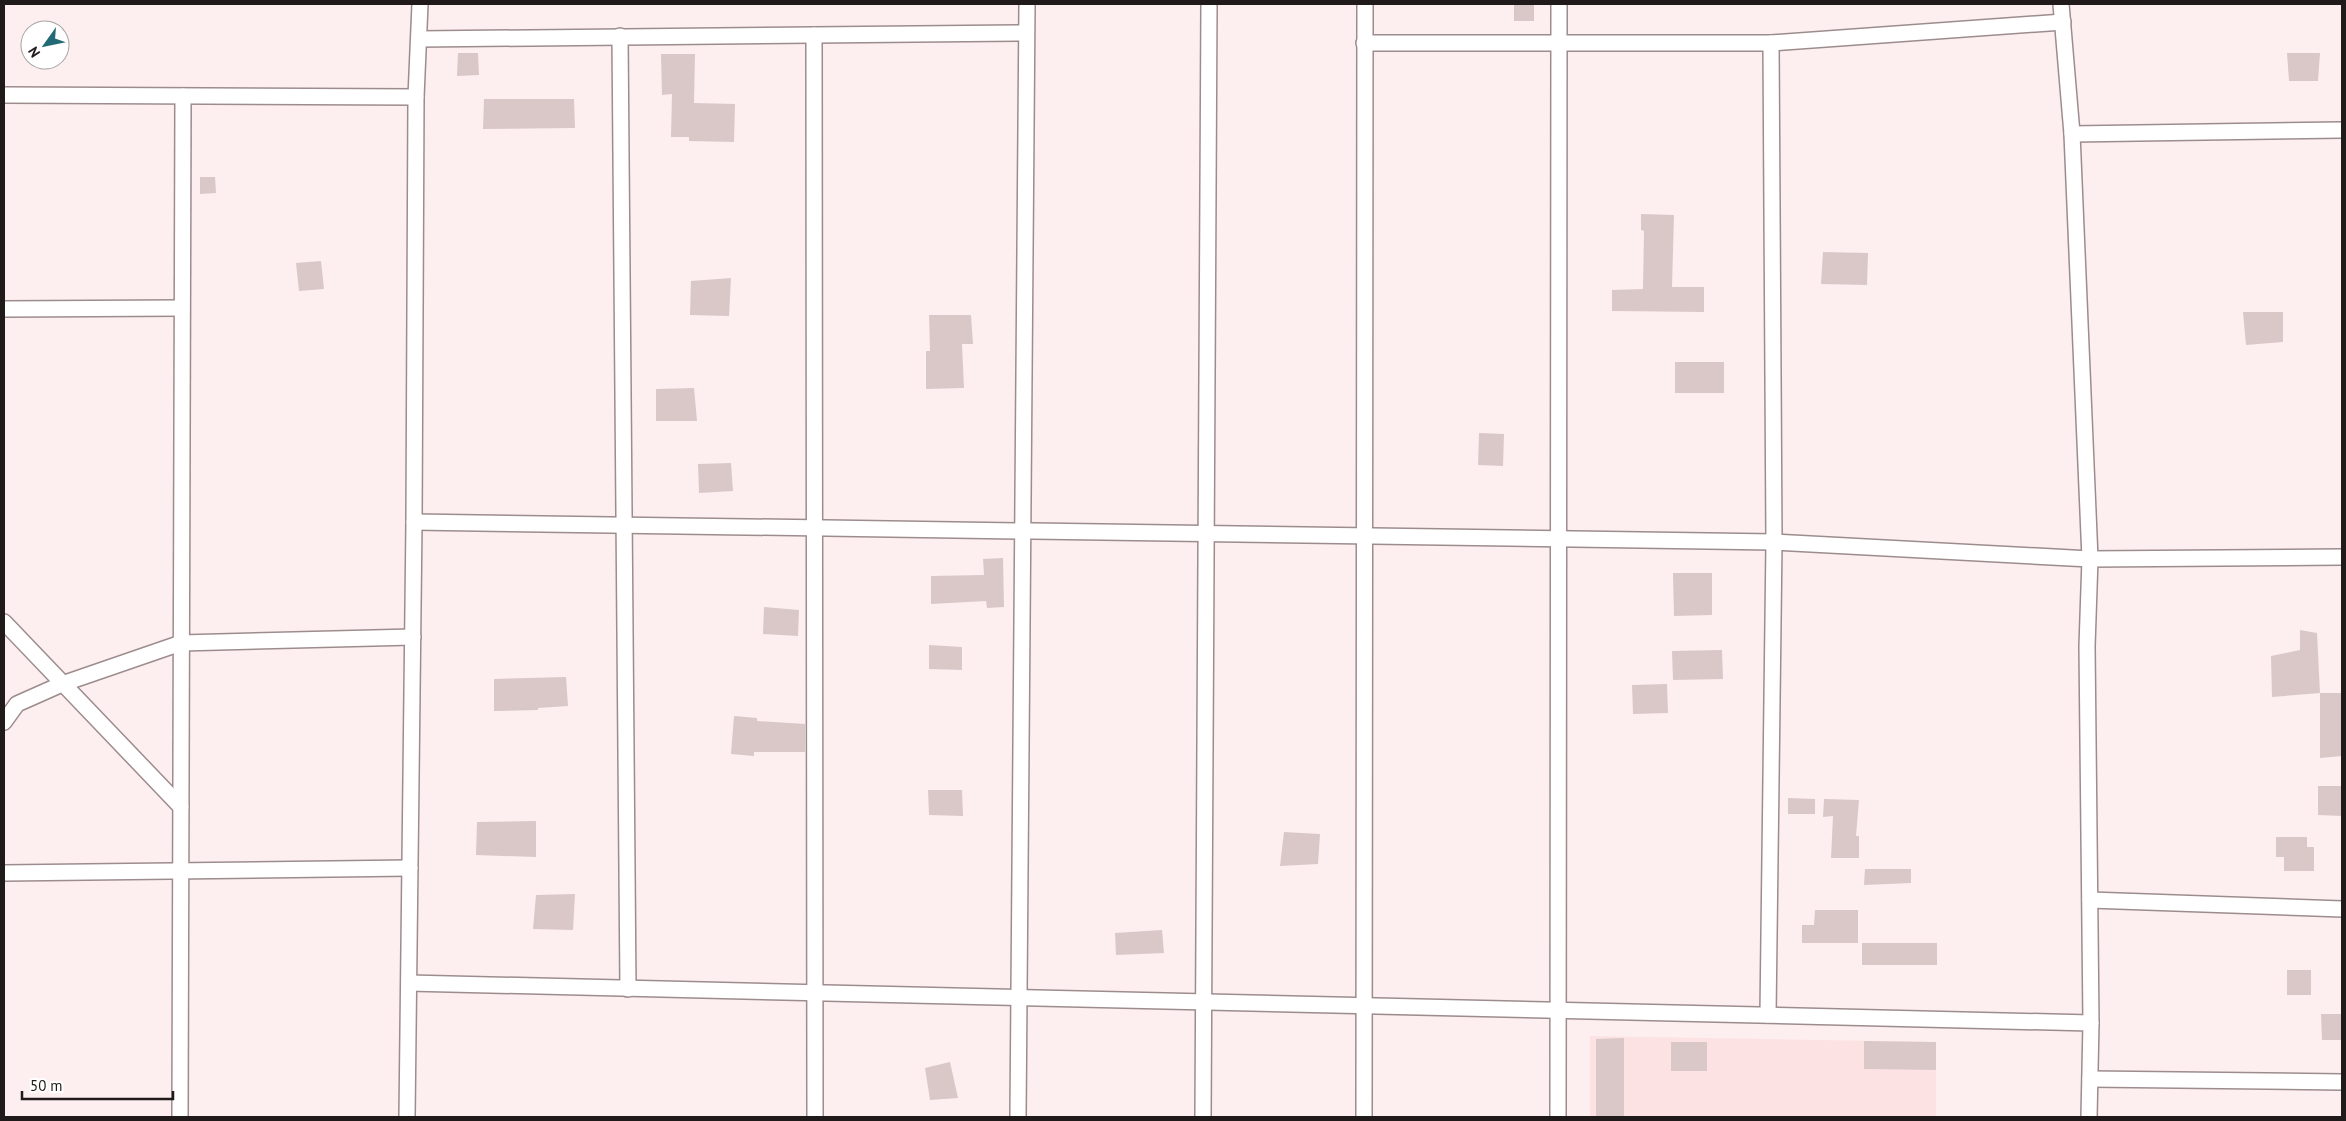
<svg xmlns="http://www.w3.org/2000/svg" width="2346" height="1121" font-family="'PT Sans',sans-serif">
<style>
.built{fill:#fde2e4}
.building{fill:#dac8c9}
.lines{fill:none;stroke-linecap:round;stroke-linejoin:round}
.minor-casing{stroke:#9d8c8d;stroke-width:18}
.minor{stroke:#fff;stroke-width:15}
</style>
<rect width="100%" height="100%" fill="#fdefef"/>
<polygon class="built" points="1590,1036 1936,1042 1936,1117 1590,1117"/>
<g class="building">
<rect x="1514" y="4" width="20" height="17"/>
<polygon points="458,53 478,53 479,75 457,76"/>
<polygon points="2287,53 2320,53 2318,81 2289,81"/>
<polygon points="661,54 695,54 694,103 735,104 734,142 689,141 689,137 671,137 672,94 662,95"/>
<polygon points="484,99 574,99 575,128 483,129"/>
<polygon points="200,177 215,177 216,193 200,194"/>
<polygon points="1641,214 1674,215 1672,287 1704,287 1704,312 1612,311 1612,290 1643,289 1644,231 1641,230"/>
<polygon points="1823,252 1868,253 1867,285 1821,284"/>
<polygon points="321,261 324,289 299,291 296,263"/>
<polygon points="731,278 729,316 690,315 691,281"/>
<polygon points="2243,312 2283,312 2283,342 2246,345"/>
<polygon points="929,315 971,315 973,344 962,344 964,388 926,389 926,351 930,351"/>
<rect x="1675" y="362" width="49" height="31"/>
<polygon points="694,388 697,421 656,421 656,389"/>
<polygon points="1479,433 1504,434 1503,466 1478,465"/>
<polygon points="731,463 733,491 699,493 698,464"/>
<polygon points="1003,558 1004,607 987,608 986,601 931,604 931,576 984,575 983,559"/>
<polygon points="1673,573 1712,573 1712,615 1674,616"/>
<polygon points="764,607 799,610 798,636 763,634"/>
<polygon points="2300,630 2317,633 2320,693 2272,697 2271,656 2300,650"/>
<polygon points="929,645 962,647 962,670 929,669"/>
<polygon points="1722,650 1723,679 1673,680 1672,651"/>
<polygon points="566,677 568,706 538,708 538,710 494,711 494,679"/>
<polygon points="1667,684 1668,713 1633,714 1632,685"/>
<polygon points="2320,693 2342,693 2342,756 2320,758"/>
<polygon points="734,716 757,718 757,721 805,724 805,752 754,752 754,756 731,754"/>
<polygon points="2318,786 2342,786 2342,816 2318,815"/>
<polygon points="928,790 962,790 963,816 929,815"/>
<polygon points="1788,798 1815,799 1815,814 1788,814"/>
<polygon points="1824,799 1859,800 1856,836 1859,836 1859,858 1831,858 1833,816 1823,817"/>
<polygon points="536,821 536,857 476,855 477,822"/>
<polygon points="1284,832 1320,834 1318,864 1280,866"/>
<polygon points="2276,837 2307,837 2307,847 2314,847 2314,871 2284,871 2284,857 2276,857"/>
<polygon points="1865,869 1911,869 1911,883 1864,885"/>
<polygon points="575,894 573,930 533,929 536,895"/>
<polygon points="1815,910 1858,910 1858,943 1802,943 1802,925 1814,925"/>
<polygon points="1162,930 1164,953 1116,955 1115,933"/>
<rect x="1862" y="943" width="75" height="22"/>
<rect x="2287" y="970" width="24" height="25"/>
<polygon points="2321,1014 2342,1014 2342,1040 2322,1040"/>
<polygon points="1624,1038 1624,1117 1596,1117 1596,1039"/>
<polygon points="1864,1041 1936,1042 1936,1070 1864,1069"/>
<rect x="1671" y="1042" width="36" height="29"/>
<polygon points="950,1062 958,1098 930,1100 925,1068"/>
</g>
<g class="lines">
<defs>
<g id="minor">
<polyline points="2061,4 2072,134 2090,559 2087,646 2091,1023 2089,1117"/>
<polyline points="814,35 815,1117"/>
<polyline points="620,36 628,989"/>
<polyline points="420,39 1026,33"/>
<polyline points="1364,43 1771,43 2063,22"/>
<polyline points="4,95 416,97"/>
<polyline points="2072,134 2342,130"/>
<polyline points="4,309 181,308"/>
<polyline points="414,522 1774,542 2090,559 2342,557"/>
<polyline points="4,622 181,807"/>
<polyline points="4,722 17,704 62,684 181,643 413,637"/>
<polyline points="4,873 410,868"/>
<polyline points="2090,900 2342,909"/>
<polyline points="409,983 2091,1023"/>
<polyline points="1768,1015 1774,542 1771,43"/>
<polyline points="2090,1079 2342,1082"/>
<polyline points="180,1117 183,96"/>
<polyline points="407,1117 414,522 416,97 420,4"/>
<polyline points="1018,1117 1027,4"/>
<polyline points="1203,1117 1209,4"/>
<polyline points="1364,1117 1365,4"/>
<polyline points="1558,1117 1559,4"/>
</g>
</defs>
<use href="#minor" class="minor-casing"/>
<use href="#minor" class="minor"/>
</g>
<rect width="2346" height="1121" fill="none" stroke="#201a1a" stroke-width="10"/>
<g transform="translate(45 45) rotate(237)"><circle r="24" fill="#ffffff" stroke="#a6a3a3"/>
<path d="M0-4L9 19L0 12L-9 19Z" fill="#226b76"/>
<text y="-8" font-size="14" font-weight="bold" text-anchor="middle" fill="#201a1a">N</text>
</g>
<path d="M22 1091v8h151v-8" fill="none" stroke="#201a1a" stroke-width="2.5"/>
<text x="30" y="1091" font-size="15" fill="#201a1a" stroke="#ffffff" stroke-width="4" paint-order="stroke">50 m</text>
</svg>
